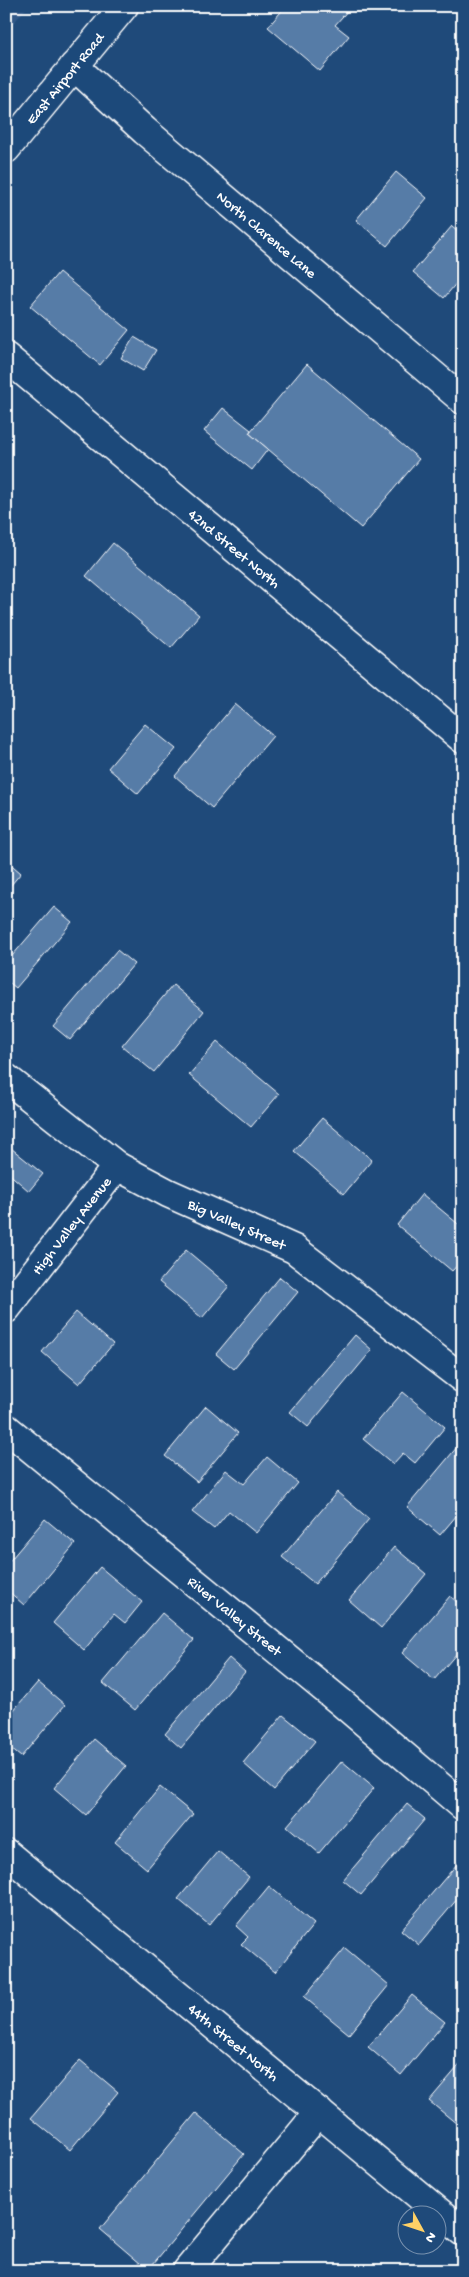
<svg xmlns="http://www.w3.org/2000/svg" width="469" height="2277" font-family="'Gochi Hand',sans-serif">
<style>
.built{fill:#305988}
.building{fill:#577ba7;stroke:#fff}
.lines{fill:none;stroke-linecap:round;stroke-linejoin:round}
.minor-casing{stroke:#fff;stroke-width:31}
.minor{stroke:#1f4a7a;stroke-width:28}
.labels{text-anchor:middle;stroke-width:5;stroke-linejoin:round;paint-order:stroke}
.street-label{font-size:15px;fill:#fff;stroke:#1f4a7a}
</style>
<rect width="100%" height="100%" fill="#1f4a7a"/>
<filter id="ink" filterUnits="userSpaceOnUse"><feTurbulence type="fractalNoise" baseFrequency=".02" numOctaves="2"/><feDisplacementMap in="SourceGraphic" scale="10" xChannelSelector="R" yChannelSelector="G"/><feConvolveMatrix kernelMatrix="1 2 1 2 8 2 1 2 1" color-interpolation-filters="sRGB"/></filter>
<g filter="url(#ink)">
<polygon class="built" points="6,6 28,6 6,32"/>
<g class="building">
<polygon points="286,6 350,8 335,25 349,36 320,71 268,27"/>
<polygon points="396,172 427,198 387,246 356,220"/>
<polygon points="452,226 463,235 463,275 444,298 413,272"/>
<polygon points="59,272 129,330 100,365 30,306"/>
<polygon points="134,337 156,350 143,371 121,358"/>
<polygon points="307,364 419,459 361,528 249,433"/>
<polygon points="223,408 251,430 249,433 268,449 252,470 204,431"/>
<polygon points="113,543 199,615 171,648 86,576"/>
<polygon points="235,704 273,736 212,808 175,776"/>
<polygon points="145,724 176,749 138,794 108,768"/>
<polygon points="6,860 21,873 6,891"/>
<polygon points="54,907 72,922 16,988 6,980 6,963"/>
<polygon points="117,950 134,964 70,1040 53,1026"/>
<polygon points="173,985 204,1011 154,1072 122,1046"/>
<polygon points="217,1042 279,1094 251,1127 189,1075"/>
<polygon points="322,1118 372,1160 344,1194 294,1151"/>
<polygon points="6,1144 43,1174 29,1191 6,1171"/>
<polygon points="422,1194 463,1228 463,1259 452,1271 397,1225"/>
<polygon points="186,1250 229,1286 202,1318 159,1282"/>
<polygon points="280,1277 298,1292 234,1369 216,1354"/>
<polygon points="76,1312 113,1344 79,1384 42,1352"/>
<polygon points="355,1335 372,1350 308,1427 290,1412"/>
<polygon points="403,1392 445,1427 415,1463 403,1453 393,1464 363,1439"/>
<polygon points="206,1406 238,1433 197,1482 165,1456"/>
<polygon points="463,1440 463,1508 440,1535 407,1507"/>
<polygon points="267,1457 298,1483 256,1533 229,1511 214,1529 192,1512 226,1470 244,1484"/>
<polygon points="337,1492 369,1519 315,1584 282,1557"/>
<polygon points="45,1519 75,1544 24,1605 6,1589 6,1565"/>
<polygon points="394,1547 426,1574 381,1628 349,1600"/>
<polygon points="100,1567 142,1602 125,1623 114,1614 84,1650 53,1623"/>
<polygon points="450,1596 463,1607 463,1646 434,1680 402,1653"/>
<polygon points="162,1613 194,1640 135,1710 103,1683"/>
<polygon points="229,1658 245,1672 181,1748 165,1734"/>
<polygon points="38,1682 65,1705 21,1757 6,1745 6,1719"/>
<polygon points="283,1715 315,1741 274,1790 243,1763"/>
<polygon points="94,1739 126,1766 86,1815 54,1788"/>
<polygon points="342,1761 374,1788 319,1853 287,1826"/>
<polygon points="160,1787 193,1814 147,1869 115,1842"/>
<polygon points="407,1804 425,1819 361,1895 343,1880"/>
<polygon points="218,1851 249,1877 209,1925 178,1899"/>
<polygon points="463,1857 463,1892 419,1945 401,1930"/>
<polygon points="269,1886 314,1924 275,1972 241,1944 248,1937 236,1926"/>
<polygon points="345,1948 389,1985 349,2034 304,1997"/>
<polygon points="412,1995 445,2022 401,2075 368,2047"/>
<polygon points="80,2060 118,2092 70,2150 31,2118"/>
<polygon points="463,2061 463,2129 429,2101"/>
<polygon points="196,2113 244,2154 148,2270 100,2229"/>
</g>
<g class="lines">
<defs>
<g id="minor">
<path id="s1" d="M74 66 145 131 463 400"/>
<path id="s2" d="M6 149 124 6"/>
<path id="s3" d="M6 357 463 739"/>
<path id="s4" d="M6 1078 117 1166 168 1193 294 1249 463 1379"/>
<path id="s5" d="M6 1309 117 1166"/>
<path id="s6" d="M6 1428 342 1703 463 1806"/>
<path id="s7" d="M6 1853 463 2232"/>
<polyline points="187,2271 319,2112"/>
</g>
</defs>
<use href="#minor" class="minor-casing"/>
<use href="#minor" class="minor"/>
</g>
</g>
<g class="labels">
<g class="street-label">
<text dy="5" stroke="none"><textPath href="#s2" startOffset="92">East Airport Road</textPath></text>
<text dy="5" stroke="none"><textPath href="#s1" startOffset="256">North Clarence Lane</textPath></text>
<text dy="5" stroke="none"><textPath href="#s3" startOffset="298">42nd Street North</textPath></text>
<text dy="5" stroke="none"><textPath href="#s4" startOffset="275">Big Valley Street</textPath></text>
<text dy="5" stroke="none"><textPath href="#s5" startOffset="106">High Valley Avenue</textPath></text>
<text dy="5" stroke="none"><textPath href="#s6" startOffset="296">River Valley Street</textPath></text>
<text dy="5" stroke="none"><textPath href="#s7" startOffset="296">44th Street North</textPath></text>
</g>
</g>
<rect width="469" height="2277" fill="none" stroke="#1f4a7a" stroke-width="25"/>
<rect x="12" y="12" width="444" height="2252" fill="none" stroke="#fff" stroke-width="2" filter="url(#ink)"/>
<g transform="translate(422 2230) rotate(130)"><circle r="24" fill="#1f4a7a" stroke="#7992af"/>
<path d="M0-4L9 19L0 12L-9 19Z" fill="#ffd166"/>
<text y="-8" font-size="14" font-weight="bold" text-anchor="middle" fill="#ffffff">N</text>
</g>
</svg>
